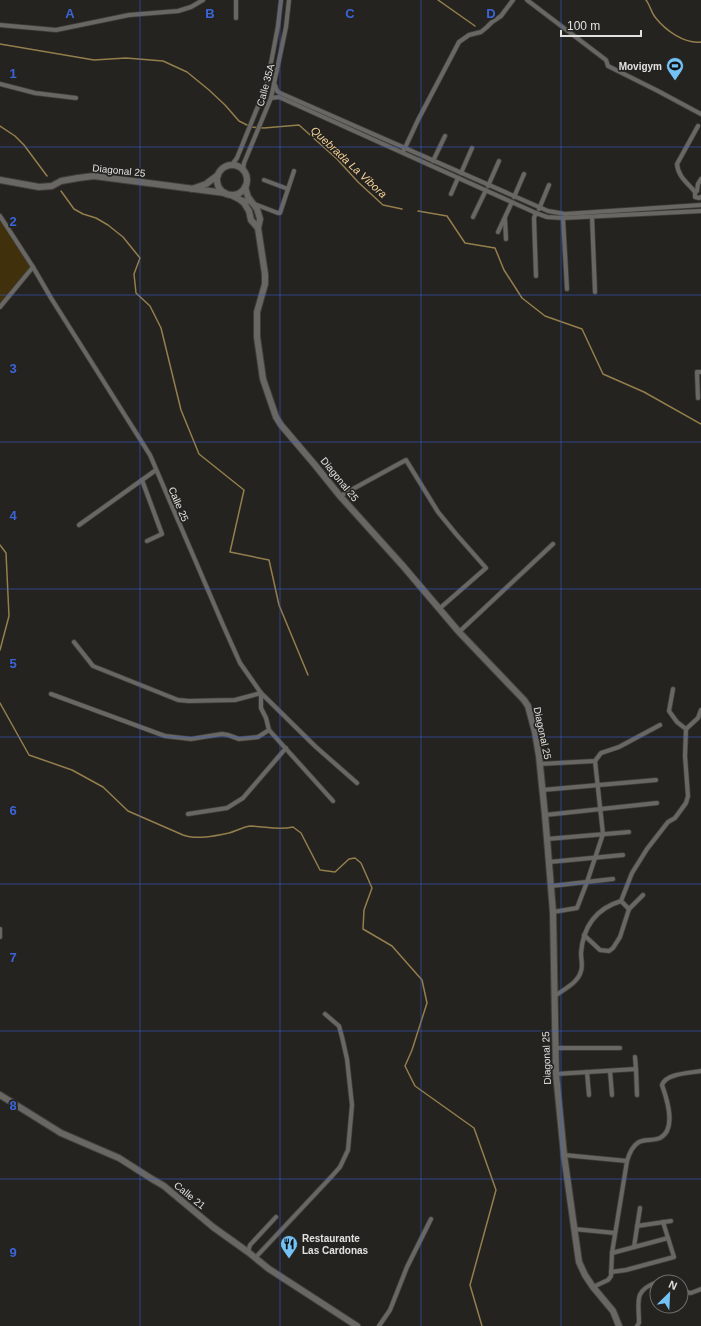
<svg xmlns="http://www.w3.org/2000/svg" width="701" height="1326" font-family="Helvetica,sans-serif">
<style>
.green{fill:#41300c}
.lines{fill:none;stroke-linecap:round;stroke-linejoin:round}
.stream{stroke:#947e4c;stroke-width:1.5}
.street-casing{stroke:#403f3c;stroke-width:5.5}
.secondary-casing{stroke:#403f3c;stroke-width:8}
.street{stroke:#696763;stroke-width:4}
.secondary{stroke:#696763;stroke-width:6}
.grid{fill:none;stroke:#3b64d9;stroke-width:1;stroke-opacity:0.55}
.labels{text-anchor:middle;stroke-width:3.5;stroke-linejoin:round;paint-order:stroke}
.poi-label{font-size:10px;font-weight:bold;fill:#e2e1df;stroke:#242320;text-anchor:end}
.street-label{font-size:10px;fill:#e2e1df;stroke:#242320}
.water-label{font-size:11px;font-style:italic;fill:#f7d599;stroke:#242320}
.grid-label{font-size:13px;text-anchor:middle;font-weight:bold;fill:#3b64d9;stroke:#242320;stroke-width:3.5;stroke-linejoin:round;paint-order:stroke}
</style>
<rect width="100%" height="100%" fill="#242320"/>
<polygon class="green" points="0,216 33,267 0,307"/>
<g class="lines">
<g class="stream">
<polyline points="438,0 475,26"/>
<path d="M646 0C650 5 651 12 655 17 665 30 684 44 701 42"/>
<polyline points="0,44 94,60 126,58 163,61 187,72 209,90 225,105 239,121 251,127 264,128 299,125 337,159 358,182 383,205 402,209"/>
<polyline points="0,126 15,136 24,145 47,176"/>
<polyline points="61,191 74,209 83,214 96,218 108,225 123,237 140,258 134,274 136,293 150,306 161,328 181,410 199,454 244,490 230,552 269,560 279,605 308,675"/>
<polyline points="418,211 447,216 465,243 495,248 504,270 522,298 545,316 582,329 603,374 644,392 701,424"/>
<polyline points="0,545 6,553 9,616 0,650"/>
<path d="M0 703 29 755 72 770 103 787 128 811 183 835C196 840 215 836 229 833 236 831 243 827 250 826 265 826 277 831 293 827L301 833 320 870 335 872 349 859 355 858 361 863 372 888 364 910 363 929 392 946 422 980 427 1003 412 1050 405 1066 415 1086 474 1128 496 1190 470 1285 482 1326"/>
</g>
<defs>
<g id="street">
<polyline points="527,0 606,60 608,66 658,91 701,114"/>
<polyline points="236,18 236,0"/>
<polyline points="0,25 56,30 129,15 178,11 191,7 203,0"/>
<polyline points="0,84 35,93 76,98"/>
<polyline points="275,85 277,91 280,93 548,211 565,214 701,205"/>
<polyline points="271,98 279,97 536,213 547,217 563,218 701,211"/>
<path d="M698 126 677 164C678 177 688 183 695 192V197L699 198 701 197"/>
<polyline points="404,150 418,120 459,42 469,35 481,32 487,27 492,22 501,16 513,0"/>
<polyline points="433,161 445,136"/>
<polyline points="231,166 237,158 267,84 278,26 281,0"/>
<polyline points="243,171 244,163 271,98 286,27 289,0"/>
<polyline points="461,173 472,148"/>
<polyline points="264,180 288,189"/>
<polyline points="488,186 499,161"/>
<polyline points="697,191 698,184 701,179"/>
<polyline points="451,194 458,178"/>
<polyline points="514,197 524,174"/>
<polyline points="241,199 278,213 280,213 294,171"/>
<polyline points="539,209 549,185"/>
<polyline points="0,216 33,267 51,298 150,455 223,625 240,663 261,693 316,747 357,783"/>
<polyline points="473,217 486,190"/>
<polyline points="592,217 595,292"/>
<polyline points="563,218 567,289"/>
<polyline points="505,219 506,239"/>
<polyline points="498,232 512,202"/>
<polyline points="536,276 534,218 536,213"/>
<polyline points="0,307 33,267"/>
<polyline points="698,398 697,372 701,372"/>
<polyline points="142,480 162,534 147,541"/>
<polyline points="340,496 406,460 438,512 456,534 486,568 439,609"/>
<polyline points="79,525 156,470"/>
<polyline points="459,632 553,544"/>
<polyline points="673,689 669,711 677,722 686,729"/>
<polyline points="51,694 165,736 191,739 222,734 228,735 239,739 258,737 269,730 266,718 261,708 261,693 235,700 189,701 178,700 93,666 74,642"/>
<polyline points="269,730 333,801"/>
<polyline points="539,764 595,761 601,753 619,747 660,725"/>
<polyline points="542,790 656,780"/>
<polyline points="188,814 227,808 243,798 286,748"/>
<polyline points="545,815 657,803"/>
<polyline points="547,839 629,832"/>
<polyline points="549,862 623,855"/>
<polyline points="551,886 613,879"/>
<polyline points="621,901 629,909"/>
<polyline points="553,912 577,908 587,882 603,834 595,761"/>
<polyline points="0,929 0,937"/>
<polyline points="584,935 600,950 609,951 613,948 620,937 629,909 643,895"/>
<path d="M555 996C564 989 578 983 581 971 583 966 581 959 581 953 583 927 595 909 621 901L632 873 647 849 668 822 675 818 686 803 688 796 685 756 686 729 698 718 701 710"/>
<polyline points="556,1048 620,1048"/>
<polyline points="635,1057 636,1069"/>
<polyline points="610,1071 612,1095"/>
<polyline points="587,1072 589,1095"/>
<polyline points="556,1074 636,1069 637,1095"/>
<polyline points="564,1155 627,1161"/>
<polyline points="637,1226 671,1221"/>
<polyline points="574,1229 615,1233"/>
<polyline points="634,1247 640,1208"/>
<polyline points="248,1252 250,1245 276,1217"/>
<polyline points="612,1253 668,1238"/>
<polyline points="255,1258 332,1176 340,1167 348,1150 352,1105 347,1059 342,1037 339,1026 325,1014"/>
<polyline points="611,1272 626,1270 674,1257 663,1222"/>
<path d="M593 1287 608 1280 611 1276 612 1253 627 1161C629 1154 632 1146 639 1142 645 1139 653 1141 660 1138 677 1129 667 1099 662 1085 666 1073 691 1073 701 1071"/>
<polyline points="681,1291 691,1293 701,1289"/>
<polyline points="379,1326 390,1310 407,1267 431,1219"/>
<path d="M637 1326 639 1323C639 1301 633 1291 657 1282"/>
</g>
<g id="secondary">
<circle cx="232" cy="180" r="15"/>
<polyline points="0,180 39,187 52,186 61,181 78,178 94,176 225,193"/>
<polyline points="245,187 248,197 257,209 260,219 258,228 265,274 265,284 257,312 257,337 263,379 276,417 281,425 315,465 340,496 403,566 459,632 524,700 528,706 535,732 539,756 545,815 553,912 556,1074 564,1155 576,1241 579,1262 585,1275 593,1287 613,1311 619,1326"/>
<polyline points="192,189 206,184 218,175"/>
<polyline points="231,195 239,199 244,203 249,211 251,220 258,228"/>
<polyline points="0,1095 61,1133 119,1158 152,1179 164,1186 213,1227 248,1252 269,1269 357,1326"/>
</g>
</defs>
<use href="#street" class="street-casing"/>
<use href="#secondary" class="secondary-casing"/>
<use href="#street" class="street"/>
<use href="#secondary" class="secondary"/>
</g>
<path class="grid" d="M140 0V1326M280 0V1326M421 0V1326M561 0V1326M0 147H701M0 295H701M0 442H701M0 589H701M0 737H701M0 884H701M0 1031H701M0 1179H701"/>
<defs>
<symbol id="stadium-pin" viewBox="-11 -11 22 30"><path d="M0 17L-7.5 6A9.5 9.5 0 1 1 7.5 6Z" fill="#73c1f5" stroke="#242320"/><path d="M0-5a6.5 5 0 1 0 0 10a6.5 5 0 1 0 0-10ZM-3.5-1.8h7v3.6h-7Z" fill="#111"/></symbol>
<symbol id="restaurant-pin" viewBox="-11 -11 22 30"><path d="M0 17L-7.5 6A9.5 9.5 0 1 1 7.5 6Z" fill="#73c1f5" stroke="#242320"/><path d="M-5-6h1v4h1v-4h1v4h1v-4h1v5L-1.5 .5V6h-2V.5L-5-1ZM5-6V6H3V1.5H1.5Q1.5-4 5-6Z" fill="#111"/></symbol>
</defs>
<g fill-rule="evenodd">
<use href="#stadium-pin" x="665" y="56" width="20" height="27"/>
<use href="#restaurant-pin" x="279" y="1234" width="20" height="27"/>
</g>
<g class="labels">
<g class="poi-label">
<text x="662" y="70">Movigym</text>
<text x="302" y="1242" text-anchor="start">Restaurante<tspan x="302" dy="12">Las Cardonas</tspan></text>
</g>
<g class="street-label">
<text transform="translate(265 85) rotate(-75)" y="4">Calle 35A</text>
<text transform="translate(119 170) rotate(6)" y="4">Diagonal 25</text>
<text transform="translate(340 479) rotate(51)" y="4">Diagonal 25</text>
<text transform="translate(179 504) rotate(67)" y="4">Calle 25</text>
<text transform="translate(543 733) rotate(78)" y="4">Diagonal 25</text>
<text transform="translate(546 1058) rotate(-92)" y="4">Diagonal 25</text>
<text transform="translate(190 1195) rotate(39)" y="4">Calle 21</text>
</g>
<g class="water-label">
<text transform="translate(349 162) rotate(43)" y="4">Quebrada La Vibora</text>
</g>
</g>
<g class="grid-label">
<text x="70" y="18">A</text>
<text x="210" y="18">B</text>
<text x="350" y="18">C</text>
<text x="491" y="18">D</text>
<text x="13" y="78">1</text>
<text x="13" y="226">2</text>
<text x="13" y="373">3</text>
<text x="13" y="520">4</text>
<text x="13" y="668">5</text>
<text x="13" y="815">6</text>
<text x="13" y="962">7</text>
<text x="13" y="1110">8</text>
<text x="13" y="1257">9</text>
</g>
<g transform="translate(669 1294) rotate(24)"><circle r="19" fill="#242320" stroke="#706f6c"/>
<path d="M0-3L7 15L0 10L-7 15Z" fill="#73c1f5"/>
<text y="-6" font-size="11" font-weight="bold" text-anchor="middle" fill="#e2e1df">N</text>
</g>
<path d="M561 30v6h80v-6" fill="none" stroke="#e2e1df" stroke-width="2"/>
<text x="567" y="30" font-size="12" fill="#e2e1df" stroke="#242320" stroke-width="3" paint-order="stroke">100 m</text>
</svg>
